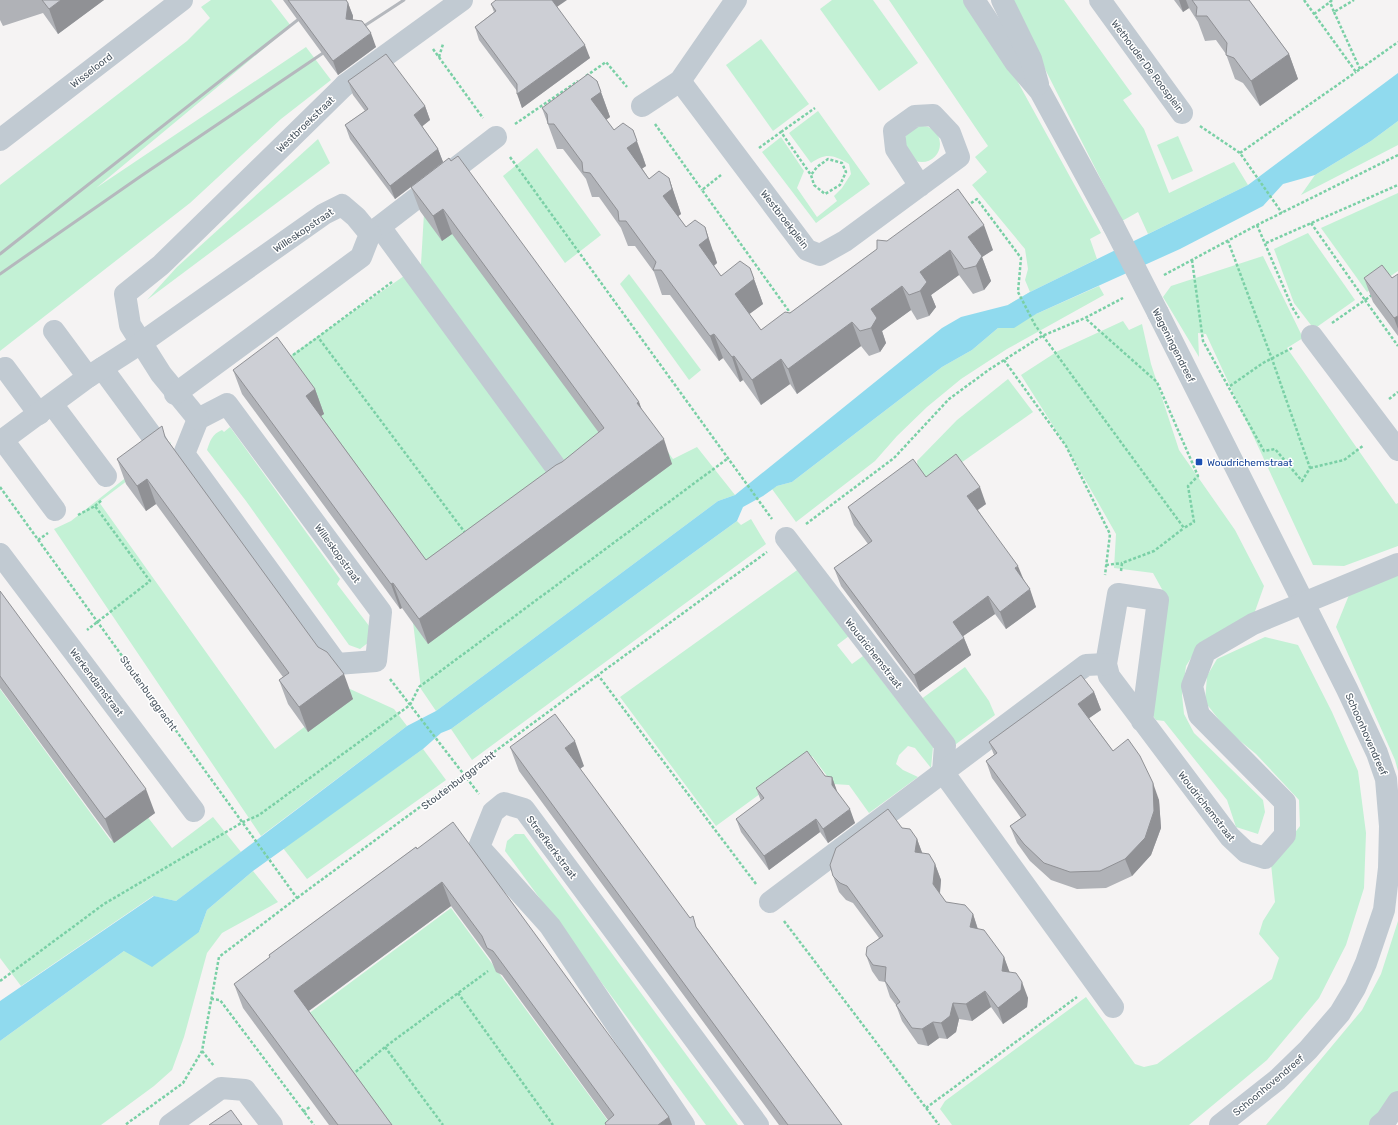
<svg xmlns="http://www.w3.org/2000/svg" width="1398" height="1125" font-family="Rubik,sans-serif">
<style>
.green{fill:#c3f1d5}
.water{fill:#90daee}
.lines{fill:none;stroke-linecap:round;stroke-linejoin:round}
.path{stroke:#7ad0a6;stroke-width:2.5;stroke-dasharray:3 2;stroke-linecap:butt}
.minor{stroke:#c1cad2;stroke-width:22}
.rail{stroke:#b5b8bd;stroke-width:3}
.minor-bridge{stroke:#c1cad2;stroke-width:22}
.wall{fill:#b0b2b7}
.shaded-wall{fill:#909195}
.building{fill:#cdcfd5;stroke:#909195}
.transit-dot{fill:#1a4fb4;stroke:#fff;stroke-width:1.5}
.labels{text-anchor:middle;stroke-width:3;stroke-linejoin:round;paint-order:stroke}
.street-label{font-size:10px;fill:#4a5661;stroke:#fff}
.transit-label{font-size:10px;fill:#164399;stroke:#fff;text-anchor:start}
</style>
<rect width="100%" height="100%" fill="#f5f3f3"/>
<g class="green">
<polygon points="211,0 271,0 291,26 96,188 306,47 331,80 281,119 190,203 0,351 0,185 187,41 210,18 201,7"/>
<polygon points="832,0 873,0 918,63 879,91 820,9"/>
<polygon points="889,0 965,0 1004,57 1101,233 1090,239 1097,259 1030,292 1036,314 1099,286 1104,295 1007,349 961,379 927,407 897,436 875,461 796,522 772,489 777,486 792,482 942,367 972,350 998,328 1014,328 1008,305 1030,292 1025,280 1028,269 1025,249 972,185 987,172 975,157 988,146"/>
<polygon points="1010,0 1064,0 1132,94 1123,100 1144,129 1169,193 1234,162 1248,185 1148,234 1138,212 1122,221"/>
<polygon points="761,39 809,104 773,131 726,65"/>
<path d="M818 111 870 184 816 223 762 152 781 137 804 171 797 188 817 217 837 201 834 196 842 188 851 174 849 164C834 155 826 152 811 163L789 133Z"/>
<polygon points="1398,121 1398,145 1301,195 1315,175 1371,141"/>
<circle cx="922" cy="144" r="18"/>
<polygon points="1178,136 1193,171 1172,180 1157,145"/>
<polygon points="318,139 330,163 147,300 177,267"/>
<polygon points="537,148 601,235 565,263 503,176"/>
<polygon points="468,181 673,459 697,447 735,495 718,501 436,711 421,689 413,622 253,382 421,264 424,213"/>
<polygon points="1398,193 1398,271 1367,292 1321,228"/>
<polygon points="1308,233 1355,300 1314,329 1294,303 1274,249"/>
<polygon points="1263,256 1303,338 1287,348 1396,504 1398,503 1398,546 1344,566 1313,565 1206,334 1198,333 1199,357 1163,297 1171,286"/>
<polygon points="629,274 701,370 689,380 620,284"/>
<polygon points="1123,321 1129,330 1142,324 1151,364 1179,450 1235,530 1264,586 1253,617 1196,650 1186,666 1182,695 1184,714 1194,733 1263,800 1265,812 1258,834 1236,827 1227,800 1164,721 1156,720 1151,713 1168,600 1153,573 1114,568 1116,534 1066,446 1021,375 1058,351"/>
<polygon points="1008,379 1033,412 927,487 919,477 917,461 957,420"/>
<path d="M230 427 340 579 337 584 373 631 369 642 360 649 349 645 246 501 207 450C210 441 212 434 222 430L224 432Z"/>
<polygon points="171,442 168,450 99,502 275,749 347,695 339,684 394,709 407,726 261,836 54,529 71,521"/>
<polygon points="751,519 766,544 472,760 451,729 737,521 741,525"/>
<polygon points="800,568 849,636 837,645 852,664 863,656 933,747 931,768 915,748 908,746 899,755 896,764 903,770 918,777 869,813 849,785 833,784 812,756 716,826 620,697"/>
<polygon points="1398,570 1398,771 1395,760 1336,627 1351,590"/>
<polygon points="1265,637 1298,645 1332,712 1358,771 1366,833 1364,888 1346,945 1319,998 1267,1060 1189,1125 952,1125 940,1109 945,1101 1086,997 1135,1064 1144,1067 1157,1064 1272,979 1279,958 1259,934 1263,921 1275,902 1271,864 1300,826 1299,800 1256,754 1228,731 1205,702 1207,676 1217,659"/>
<polygon points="965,667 989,701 995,715 952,747 920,700"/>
<polygon points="0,689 111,841 146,815 172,848 213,817 241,852 176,901 153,896 21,986 0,958"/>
<polygon points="423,749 446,780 307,879 283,848"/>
<polygon points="515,834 524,834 738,1125 706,1125 505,851 507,841"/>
<polygon points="253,871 278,902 222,933 207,953 184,1037 172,1070 154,1086 101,1125 0,1125 0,1041 124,951 199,932 207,910"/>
<polygon points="451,908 611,1125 384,1125 304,1017"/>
<polygon points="1398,921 1398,1096 1377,1125 1266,1125 1362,1010 1381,974"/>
</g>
<polygon class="water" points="1398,73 1398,121 1371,141 1315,175 1283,184 1263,206 1180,249 1036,314 1014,328 998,328 972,350 942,367 792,482 777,486 763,496 743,507 737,521 451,729 441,733 423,749 253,871 207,910 199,932 152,967 124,951 0,1041 0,1001 154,896 176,901 407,726 436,711 718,501 735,495 942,328 961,317 1008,305 1030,292 1248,185"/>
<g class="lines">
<g class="path">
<polyline points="1304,0 1356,72 1398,42"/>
<polyline points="1332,0 1330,2 1334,12 1354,0"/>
<polyline points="1334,12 1360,69"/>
<polyline points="1314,14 1330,2"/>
<polyline points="433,49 483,118"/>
<polyline points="439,57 443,44"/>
<polyline points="586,76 606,62 627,87"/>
<polyline points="515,124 578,81"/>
<polyline points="655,124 702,190"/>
<polyline points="1200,126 1240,153 1282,213"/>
<polyline points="781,132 815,108"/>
<polyline points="759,148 781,132 811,175 814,185 825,194 840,185 846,172 842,163 828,159 817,167 811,175"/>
<polyline points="1240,153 1356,72"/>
<polyline points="510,157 772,519"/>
<polyline points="721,175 702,190 791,314"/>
<polyline points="967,206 977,199 1021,258 1018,292 1035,325 1184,528 1194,522 1188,486 1198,476 1157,382 1085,318"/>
<polyline points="1311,223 1365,300 1373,294"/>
<polyline points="1257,225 1292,307 1299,318"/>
<polyline points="1266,243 1398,185"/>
<polyline points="1192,260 1203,341 1264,451 1275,449 1302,481 1310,468 1272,359 1228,241"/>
<polyline points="1164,275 1257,225 1398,155"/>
<polyline points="392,282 318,337 466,534"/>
<polyline points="1332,323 1365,300 1398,346"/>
<polyline points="289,358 318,337"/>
<polyline points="1004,360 1066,446 1110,534 1105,575"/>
<polyline points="1230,386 1263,363 1292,348"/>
<polyline points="1389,399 1398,392"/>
<polyline points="1310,468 1344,460 1364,445"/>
<polyline points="0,487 297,898 219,957 202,1051 183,1083 125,1125"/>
<polyline points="95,506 102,500"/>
<polyline points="78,515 95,506 150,581 87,630"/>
<polyline points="806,524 894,458 949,399 990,369 1042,336 1085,318 1123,298"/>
<polyline points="38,540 48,533"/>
<polyline points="1106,565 1122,563"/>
<polyline points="1121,571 1122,563 1154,551 1184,528"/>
<polyline points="390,679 479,794"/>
<polyline points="756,884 598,675 767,552"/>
<polyline points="297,898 598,675"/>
<polyline points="784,921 939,1125"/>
<polyline points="0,981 104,904 243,822 259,815 410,705 419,687 727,459"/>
<polyline points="458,993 553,1125"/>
<polyline points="211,999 220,1000 314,1125"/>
<polyline points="385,1047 443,1125"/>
<polyline points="202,1051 214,1066"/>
<polyline points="352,1075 385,1047 488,971"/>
<polyline points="926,1108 1077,997"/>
<polyline points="303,1112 311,1106"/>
</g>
<g class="minor">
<polyline points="974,0 1015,62 1040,91 1113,225"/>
<polyline points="1002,0 1031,59 1038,84"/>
<polyline points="1100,0 1182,113"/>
<polyline points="680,81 807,250 820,255 845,241 959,157 950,133 933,115 915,116 894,131 896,149 920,186"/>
<polyline points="642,106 680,81 736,0"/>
<polyline points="0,140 182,0"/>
<polyline points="380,227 563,477"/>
<polyline points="370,234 496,137"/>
<polyline points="1158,313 1347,689 1377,753 1386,779 1390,826 1389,868 1384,910 1366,963 1355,988 1340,1013 1308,1050 1277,1080 1220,1125"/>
<polyline points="54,331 88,377"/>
<polyline points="1312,336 1398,450"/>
<polyline points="5,368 39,414"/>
<polyline points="102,368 157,443"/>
<polyline points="52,404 106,476"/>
<polygon points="227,404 381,612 376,661 337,664 184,454 198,419"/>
<polyline points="198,419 161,374 130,325 125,294 161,265 345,85"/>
<polyline points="3,440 55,510"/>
<polyline points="0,442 88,377 141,343 324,214 342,205 356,217 370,234 361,257 175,394"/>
<polyline points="786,538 945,745 943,772 1113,1007"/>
<polyline points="0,554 194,811"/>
<polyline points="1142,721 1158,600 1118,594 1106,664 1109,676 1230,837 1246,852 1265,858 1285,835 1285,802 1199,715 1192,686 1205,652 1253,624 1398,564"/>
<polyline points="770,902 1086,665 1106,664"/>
<polyline points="170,1125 221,1088 245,1090 272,1125"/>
<polyline points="684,1125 550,926 479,847 493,812 504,803 524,809 758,1125"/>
<polyline points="1380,1125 1386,1120 1398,1102"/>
</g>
<g class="rail">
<polyline points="355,32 404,0"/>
<polyline points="0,254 323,0"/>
<polyline points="0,274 141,176 332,47"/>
</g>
<g class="minor-bridge">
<polyline points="345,85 462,0"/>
<polyline points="1113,225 1158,313"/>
</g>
</g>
<g class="wall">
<polygon points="0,0 104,0 58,34 43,13 3,26 0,20"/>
<polygon points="283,0 346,0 348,3 353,16 353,20 376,47 338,75"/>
<polygon points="1174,0 1249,0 1289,54 1298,79 1260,106 1243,83 1235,79 1226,54 1216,40 1205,41 1198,22 1189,8 1183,12"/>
<polygon points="491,4 557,7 590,58 522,108 517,91 479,40 475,27 494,12"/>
<polygon points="348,81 425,106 430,120 422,126 438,149 443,162 639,402 641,409 672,464 428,644 402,608 400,609 242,394 233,370 315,389 324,414 321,416 426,560 562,462 599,433 452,234 442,241 420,211 411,187 395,199 350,139 345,125 365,111 353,95"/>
<polygon points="597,81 610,117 606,120 614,130 642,154 646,166 642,168 649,179 669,178 681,214 678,216 686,227 714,252 717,263 714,266 721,276 750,268 763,304 749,314 761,330 790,313 877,249 993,250 982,257 991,281 984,290 973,294 959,275 931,295 936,307 929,316 917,320 911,310 882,331 886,343 880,352 869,356 861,346 797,394 790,384 761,405 743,380 740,382 723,358 719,361 670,295 662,295 654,272 635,246 628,246 621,228 599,197 592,197 586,179 563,149 557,149 542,108"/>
<polygon points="1398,274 1398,336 1373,302 1364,278 1392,278"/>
<polygon points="166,438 353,699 308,732 288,704 279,680 283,677 156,504 146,511 126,484 117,459"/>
<polygon points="926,477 986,504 978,510 1024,580 1036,607 1006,629 995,614 963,636 971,655 920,692 841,586 834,568 868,544 854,525 848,507"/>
<polygon points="0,591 155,813 114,843 0,688"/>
<polygon points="1094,692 1101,710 1089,718 1113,751 1159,800 1161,828 1151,855 1132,876 1106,888 1077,889 1051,880 1030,861 1017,843 1010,826 1021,818 992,778 986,761 994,755 989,742"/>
<polygon points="510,747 584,766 580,769 842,1125 779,1125 519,771"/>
<polygon points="825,776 832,777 837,792 855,823 828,843 820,832 769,870 741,832 736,819 761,801 756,788"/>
<polygon points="902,828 917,839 922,853 935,864 941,880 940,894 946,902 973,914 978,929 1004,957 1009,972 1028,998 1027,1007 1003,1024 991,1007 972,1021 959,1019 956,1032 947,1039 939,1038 928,1046 918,1044 902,1021 896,1005 890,997 885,982 879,981 872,971 866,955 879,938 853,903 846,900 839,892 833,876"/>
<polygon points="416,847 669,1117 672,1125 606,1125 605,1123 608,1120 502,975 496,972 491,960 451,906 309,1011 392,1125 329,1125 243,1008 234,984 270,957 269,955"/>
</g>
<g class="shaded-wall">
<polygon points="61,0 104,0 58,34 49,9"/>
<polygon points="551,0 567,0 554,9"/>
<polygon points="1179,0 1186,0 1189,8 1183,12"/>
<polygon points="348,3 353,16 351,32 346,19"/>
<polygon points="371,33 376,47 338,75 333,61"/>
<polygon points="585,45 590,58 522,108 517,94"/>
<polygon points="1289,54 1298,79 1260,106 1251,81"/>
<polygon points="597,81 610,117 600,124 591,99"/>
<polygon points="425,106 430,120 419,129 414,115"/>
<polygon points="633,130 646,166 636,173 627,148"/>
<polygon points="438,149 443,162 395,199 390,186"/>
<polygon points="669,178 681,214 672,221 663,196"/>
<polygon points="443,209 452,234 442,241 433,216"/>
<polygon points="984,225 993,250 982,257 991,281 984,290 976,266 968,237"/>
<polygon points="705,227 717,263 708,270 699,245"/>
<polygon points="950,250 959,275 931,295 936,307 929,316 920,291 920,272"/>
<polygon points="750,268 763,304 744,318 735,294"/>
<polygon points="902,286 911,310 882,331 886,343 880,352 871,328 871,309"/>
<polygon points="1398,316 1398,329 1394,318"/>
<polygon points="852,322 861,346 797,394 788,369"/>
<polygon points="714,334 723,358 719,361 710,336"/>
<polygon points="734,356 743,380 740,382 732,357"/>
<polygon points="781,359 790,384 761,405 752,380"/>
<polygon points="315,389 324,414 315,420 306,396"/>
<polygon points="639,402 648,426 637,403"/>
<polygon points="664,439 672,464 428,644 419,619"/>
<polygon points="147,479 156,504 146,511 137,486"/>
<polygon points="980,487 986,504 973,513 967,496"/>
<polygon points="1018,566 1025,583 1015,568"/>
<polygon points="393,583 402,608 400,609 391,584"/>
<polygon points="1030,589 1036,607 1006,629 1000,612"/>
<polygon points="988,596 995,614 959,639 953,622"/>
<polygon points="964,638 971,655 920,692 914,675"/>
<polygon points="344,674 353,699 308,732 299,707"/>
<polygon points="1094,692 1101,710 1085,721 1078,704"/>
<polygon points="575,741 584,766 574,773 565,748"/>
<polygon points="832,777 837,791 837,798 832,785"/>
<polygon points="1153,783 1159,800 1161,828 1151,855 1132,876 1125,859"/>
<polygon points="146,789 155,813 114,843 105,819"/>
<polygon points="850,809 855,823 828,843 823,829"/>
<polygon points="816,819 820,832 769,870 764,856"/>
<polygon points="917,839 923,855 915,852"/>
<polygon points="935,864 941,880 939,901 933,884"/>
<polygon points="442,882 451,906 303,1015 294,991"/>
<polygon points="973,914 978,930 970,927"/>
<polygon points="1004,957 1010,973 1002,971"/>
<polygon points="1022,982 1028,998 1027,1007 1003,1024 998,1008"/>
<polygon points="985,991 991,1007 972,1021 966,1004"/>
<polygon points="953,1003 959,1019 956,1032 947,1039 941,1023"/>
<polygon points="933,1022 939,1038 928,1046 922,1029"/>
<polygon points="669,1117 672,1125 658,1125"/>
</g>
<g class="building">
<polygon points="42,0 61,0 49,9"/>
<polygon points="288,0 346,0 348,3 346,19 362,21 371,33 333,61"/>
<polygon points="496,0 552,0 585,45 517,94 517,84 475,27 496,11 491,4"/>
<polygon points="1192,0 1249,0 1289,54 1251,81 1234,58 1226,55 1227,43 1207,16 1196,16 1197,7"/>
<polygon points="386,54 425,106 414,115 438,149 390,186 345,125 368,109 348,81"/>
<polygon points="588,74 597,81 601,92 591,99 614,130 623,123 633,130 637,141 627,148 649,179 659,171 669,178 672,189 663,196 686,227 695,220 705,227 708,238 699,245 721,276 740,261 750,268 754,279 735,294 761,330 785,312 790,313 877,249 877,240 887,241 958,189 984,225 968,237 982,256 976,266 964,269 950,250 920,272 927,282 920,291 909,295 902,286 871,309 877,318 871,328 860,331 852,322 788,369 781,359 752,380 734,356 732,357 714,334 710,336 661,270 653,270 656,262 626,221 619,221 618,211 590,173 583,172 582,162 554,124 548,124 547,114 542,108"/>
<polygon points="458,156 639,402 637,403 664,439 419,619 393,583 391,584 233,370 277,337 315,389 306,396 426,560 556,465 562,462 604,428 443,209 433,216 411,187 449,158 451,161"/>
<polygon points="1382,265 1392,278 1398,274 1398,316 1394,318 1364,278"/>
<polygon points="162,426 165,437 318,647 327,652 344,674 299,707 279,680 289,673 147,479 137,486 117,459"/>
<polygon points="956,454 980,487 967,496 1018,566 1015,568 1030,589 1000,612 988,596 953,622 964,638 914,675 834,568 872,541 848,507 913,459 926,477"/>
<polygon points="0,591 146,789 105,819 0,676"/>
<polygon points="1081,675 1094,692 1078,704 1113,751 1128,739 1140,756 1153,783 1154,811 1145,838 1125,859 1100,871 1070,872 1044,863 1024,844 1010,826 1026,815 986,761 997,753 989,742"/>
<polygon points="555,714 575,741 565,748 690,918 693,916 696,927 842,1125 788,1125 510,747"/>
<polygon points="807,751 825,776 832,777 832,785 850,809 823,829 816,819 764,856 736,819 764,798 756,788"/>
<polygon points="888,809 902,828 910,829 917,839 915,852 929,854 935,864 933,884 946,902 965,905 973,914 970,927 984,930 1004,957 1002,971 1016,973 1022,982 1021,990 998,1008 985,991 966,1004 953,1003 950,1016 941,1023 933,1022 922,1029 912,1028 896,1005 900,1002 885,981 886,967 873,965 866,955 867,947 883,936 847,886 840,883 833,876 830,865 836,848"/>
<polygon points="453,822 669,1117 658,1125 606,1125 605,1123 614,1115 493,951 487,948 482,936 442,882 294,991 392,1125 338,1125 234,984 270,957 269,955 416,847 417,849"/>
<polygon points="231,1110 242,1125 209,1125"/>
</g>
<rect class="transit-dot" x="1195" y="458" width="8" height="8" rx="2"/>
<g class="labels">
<g class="street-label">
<text transform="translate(1148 66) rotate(53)" y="4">Wethouder De Roosplein</text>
<text transform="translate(91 70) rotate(-38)" y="4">Wisseloord</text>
<text transform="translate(305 124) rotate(-44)" y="4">Westbroekstraat</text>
<text transform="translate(785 219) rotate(52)" y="4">Westbroekplein</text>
<text transform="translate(303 230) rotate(-34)" y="4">Willeskopstraat</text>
<text transform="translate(1174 345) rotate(63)" y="4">Wageningendreef</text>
<text transform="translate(338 553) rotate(54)" y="4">Willeskopstraat</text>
<text transform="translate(874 653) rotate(52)" y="4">Woudrichemstraat</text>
<text transform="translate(97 682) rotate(53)" y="4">Werkendamstraat</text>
<text transform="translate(149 693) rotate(54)" y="4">Stoutenburggracht</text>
<text transform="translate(1367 734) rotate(66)" y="4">Schoonhovendreef</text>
<text transform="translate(458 780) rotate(-37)" y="4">Stoutenburggracht</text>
<text transform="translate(1207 806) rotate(52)" y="4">Woudrichemstraat</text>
<text transform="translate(552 847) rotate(53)" y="4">Streefkerkstraat</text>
<text transform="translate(1268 1085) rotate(-40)" y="4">Schoonhovendreef</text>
</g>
<g class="transit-label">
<text x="1207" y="466">Woudrichemstraat</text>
</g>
</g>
</svg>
